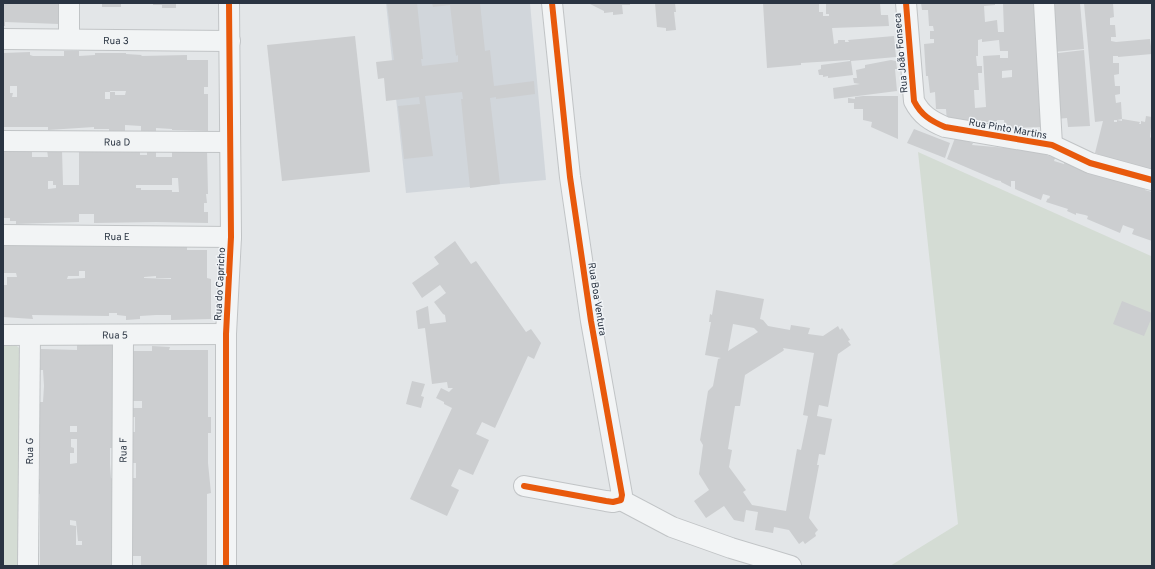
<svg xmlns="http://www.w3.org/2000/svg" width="1155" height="569" font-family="Overpass,sans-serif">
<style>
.built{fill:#d1d6db}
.green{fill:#d4dcd4}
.building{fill:#ccced0;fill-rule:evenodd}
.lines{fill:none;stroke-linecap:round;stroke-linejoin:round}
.minor-casing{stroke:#c1c4c6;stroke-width:22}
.minor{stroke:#f2f4f5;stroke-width:20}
.cycleway-casing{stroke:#f1f4f7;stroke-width:8}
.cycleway{stroke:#e8590c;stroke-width:6}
.labels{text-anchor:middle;stroke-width:3;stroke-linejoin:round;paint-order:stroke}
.street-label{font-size:10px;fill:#2a3442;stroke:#f1f4f7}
</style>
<rect width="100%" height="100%" fill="#e3e6e8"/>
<polygon class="built" points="386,3 530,3 546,180 406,193"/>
<g class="green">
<polygon points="918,152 1151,256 1152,566 890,566 958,524"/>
<polygon points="3,342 13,342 23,352 22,566 3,566"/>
</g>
<g class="building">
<polygon points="3,3 59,3 59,24 5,22 5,26 3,26"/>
<rect x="102" y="3" width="19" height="4"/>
<polygon points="153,3 176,3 176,8 162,8 162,5 153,5"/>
<polygon points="387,3 417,3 423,59 421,59 422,66 458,62 458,55 456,56 450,5 433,7 432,3 480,3 485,51 490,50 494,86 534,81 535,94 496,99 496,97 490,98 500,184 470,188 461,99 463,99 462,92 425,96 433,156 404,159 398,106 420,104 419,97 386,101 384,78 378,79 376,62 394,60"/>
<polygon points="588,3 630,3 630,5 622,5 623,14 613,15 613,12 604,13 604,11"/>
<polygon points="655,3 675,3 676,12 674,12 676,30 666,31 666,28 657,27"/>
<polygon points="763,3 819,3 819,12 823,12 823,16 829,16 829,14 826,14 826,3 880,3 881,15 888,15 889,26 832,28 834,44 838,43 838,40 845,40 845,42 849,42 848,40 894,36 896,57 851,61 853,75 828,78 828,76 823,77 823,75 819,75 818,70 821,69 821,65 850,61 850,60 801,63 801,65 767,68"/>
<path d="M921 3H995V5L984 6 985 22 997 20 998 32H1004L1003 3H1039L1044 127 1005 128 1004 120H997L996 129H988V122H982V123L947 122 946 109H936L935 92 930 93 928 76H926L924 44 934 43V39H930V31H934L933 26H929L928 10H922ZM982 39V42L999 40 1000 51H1008V58H1000V55L983 56 986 107 975 108 974 90H979L978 73H982V66H977L976 56H978V40ZM1012 70V77L1002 78V71Z"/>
<polygon points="1050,3 1080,3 1084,49 1054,52"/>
<polygon points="1084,3 1113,3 1114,17 1110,18 1110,25 1115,25 1116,37 1111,37 1111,41 1116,42 1150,39 1152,54 1118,57 1118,56 1113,56 1113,63 1119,63 1119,74 1114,75 1115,86 1120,86 1120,94 1115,95 1116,103 1121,102 1122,119 1117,120 1114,120 1114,122 1117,122 1117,120 1122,121 1122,119 1140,122 1139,124 1141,124 1141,121 1145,122 1146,116 1152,117 1150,138 1152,136 1152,172 1095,153 1103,121 1095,122"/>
<polygon points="355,36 370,172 282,181 267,45"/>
<polygon points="1084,50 1090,126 1068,127 1067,118 1057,119 1050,54"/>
<path d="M64 51H79V56L95 55V53H126V54L142 55 141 56 187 55V60H208V87H204V94H208V131L172 130V129L156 128V131H141V126L125 125V133H109V129H94V127L48 130V127H3V53L30 52V55L33 56H64ZM10 86H17V97H12L13 93H10ZM110 91H126L125 95H115V92H110V99H105V92H110Z"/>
<polygon points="891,60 896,61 897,69 895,69 897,91 834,99 833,88 860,84 854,83 853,78 857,78 856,70 865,68 865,65"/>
<polygon points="863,96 898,96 898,139 871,127 872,122 863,120 863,109 854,109 854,103 848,103 848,98 855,99 855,97"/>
<polygon points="914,129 950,143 945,158 907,143"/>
<polygon points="955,138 973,143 972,145 1018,149 1018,150 1041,153 1055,158 1054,161 1064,164 1065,160 1077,164 1075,167 1146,187 1145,190 1152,192 1152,241 1132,234 1134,229 1128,227 1123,225 1120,233 1087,219 1088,216 1085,215 1076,213 1076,215 1067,211 1068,209 1046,202 1048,198 1049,199 1050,196 1043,194 1041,200 1031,196 1015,189 1015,181 1011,181 1011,187 1001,182 1001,181 996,180 947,159"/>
<path d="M3 148 32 150V157H48L47 150H62L63 185H79V150H140V155H147V150H156V157H172V149H207L208 194H206L207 203H204V212H208V223L156 222 94 223V214H79V222L16 224V221H10V218H3ZM172 178H178L179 192H172V190H141V188H136V185H172ZM48 181H53V185H56V188L48 189Z"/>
<path d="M3 241 187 245V250H207V278L211 279V319L171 320V315H156L140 316V319L126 320V316L117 315V313H109V316L32 315 33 319 3 317V285H7V277H17L16 273H3ZM79 271H85V278L67 279 68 276H79ZM156 276V278H171V279L144 278V277Z"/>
<polygon points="455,241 471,264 476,261 526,332 531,329 541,343 534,359 528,356 495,428 482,422 476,434 489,440 473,475 459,469 451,486 459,490 447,516 410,499 452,408 444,404 444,402 436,398 441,388 449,392 453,388 448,388 447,382 432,384 425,328 418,329 416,311 428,306 430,324 446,322 445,315 443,314 434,302 446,293 440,285 422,298 412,283 439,264 434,257"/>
<path d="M716 290 764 299 760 319 763 320 768 326 790 330 791 325 810 328 808 334 823 336 838 326 840 330 842 328 850 340 848 341 851 345 838 354 828 407 819 405 817 416 832 419 825 455 819 454 817 465H819L809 518 818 530 815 533 816 536 805 544 803 541 799 544 789 530 774 527 773 533 755 530 758 512 746 510 744 522 734 520 724 506 706 518 694 501 709 490 699 474 703 445 700 440 708 391 713 386 718 359 721 358 705 355 711 322H709L710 314 712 315ZM733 324 754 328 758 332 728 351ZM783 348 814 353 803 415 808 416 801 450 797 449 786 511 752 505 743 492 746 490 729 467 732 450 728 449 735 406H740L745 375 783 351 784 350Z"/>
<polygon points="1122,301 1152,313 1152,317 1144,336 1113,324"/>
<path d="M112 344 114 448H110V464L111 478 114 479 113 566H40V494H39V479H40V402H43L44 386 43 370H40L41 349 77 350V345ZM70 426H77V432H70ZM71 439H77V463L70 464V453H74V448L71 447ZM70 520 76 521 78 541H82V545H76V526L70 525Z"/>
<polygon points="152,346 170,347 169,350 208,350 208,417 211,417 211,433 208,433 208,463 211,493 207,494 207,566 169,566 169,565 141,566 141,556 133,556 133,478 136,478 136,463 133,463 133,432 135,432 135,417 133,417 133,408 142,408 142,401 133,401 133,351 152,351"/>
<polygon points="412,381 425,384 421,396 424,397 421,408 406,404"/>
</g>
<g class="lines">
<defs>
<g id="minor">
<polyline points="69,3 69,39"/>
<path d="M906 3 914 101C921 115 931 121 945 127L1052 145 1090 163 1152 180"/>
<polyline points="1044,3 1052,145"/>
<path id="s1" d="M3 39 230 41"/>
<path id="s2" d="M3 141 230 142"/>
<path id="s3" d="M3 235 231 237"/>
<path id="s4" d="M3 335 226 334"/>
<polyline points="524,486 606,501 613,502 621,500 622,495 591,321 570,177 552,3"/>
<polyline points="621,500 672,527 731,548 791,566"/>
<path id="s5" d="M28 566 30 335"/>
<path id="s6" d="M122 566 123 335"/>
<polyline points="226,566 226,334 231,237 229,3"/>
</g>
</defs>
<use href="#minor" class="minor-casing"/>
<use href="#minor" class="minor"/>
<defs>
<g id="cycleway">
<path d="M906 3 914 101C921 115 931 121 945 127L1052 145 1090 163 1152 180"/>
<polyline points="524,486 606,501 613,502 621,500 622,495 591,321 570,177 552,3"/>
<polyline points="226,566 226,334 231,237 229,3"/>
</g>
</defs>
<use href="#cycleway" class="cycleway-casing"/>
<use href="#cycleway" class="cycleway"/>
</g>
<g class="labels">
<g class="street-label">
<text dy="4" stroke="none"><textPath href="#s1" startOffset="113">Rua 3</textPath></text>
<text transform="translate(900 53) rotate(-95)" y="4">Rua João Fonseca</text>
<text transform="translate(1008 128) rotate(10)" y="4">Rua Pinto Martins</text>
<text dy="4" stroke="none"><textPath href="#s2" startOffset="114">Rua D</textPath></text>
<text dy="4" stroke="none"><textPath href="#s3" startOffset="114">Rua E</textPath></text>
<text transform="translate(219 284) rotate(-87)" y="4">Rua do Capricho</text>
<text transform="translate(598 299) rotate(81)" y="4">Rua Boa Ventura</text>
<text dy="4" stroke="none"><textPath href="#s4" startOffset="112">Rua 5</textPath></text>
<text dy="4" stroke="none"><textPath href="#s6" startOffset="116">Rua F</textPath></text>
<text dy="4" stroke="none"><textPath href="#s5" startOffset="115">Rua G</textPath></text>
</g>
</g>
<rect width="1155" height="569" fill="none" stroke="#2a3442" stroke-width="8"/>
</svg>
